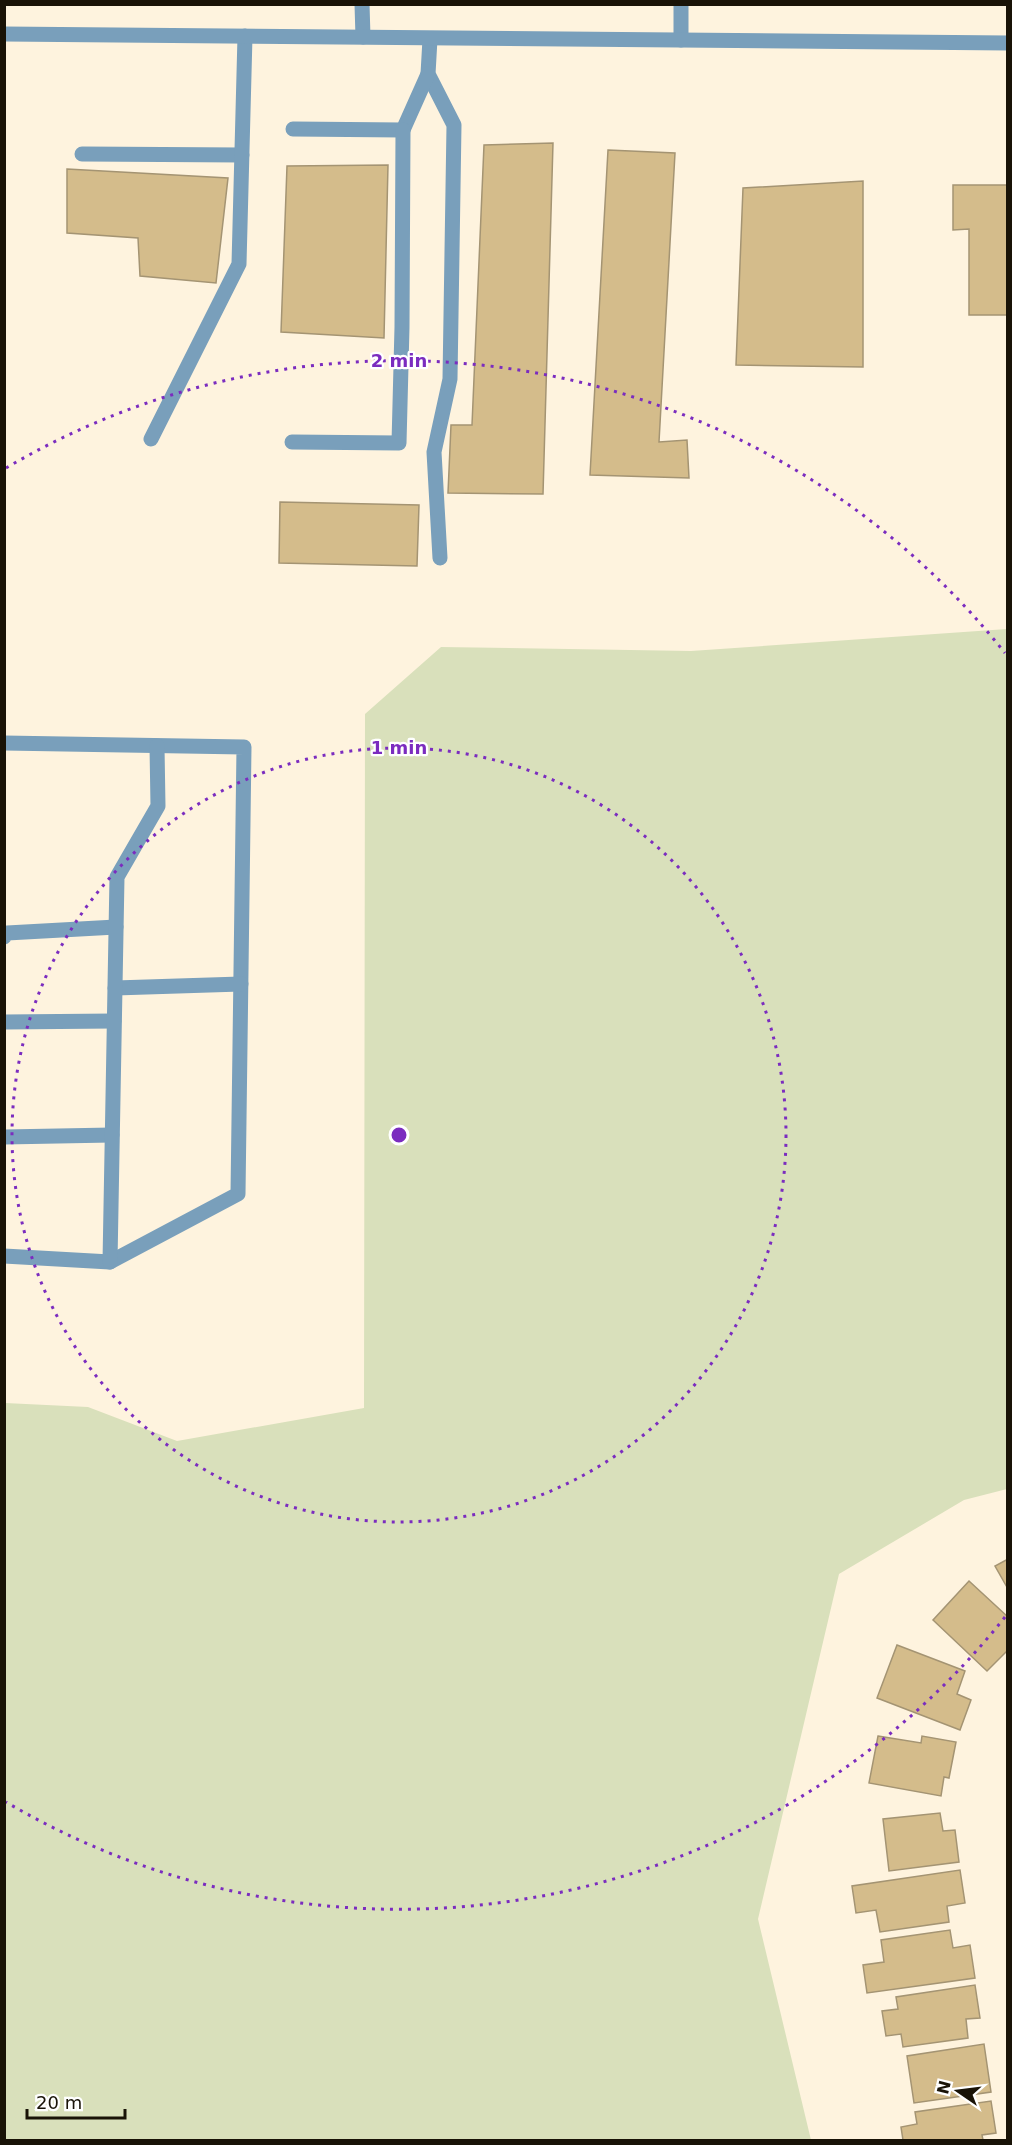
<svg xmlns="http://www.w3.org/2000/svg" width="1012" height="2145" font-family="'DejaVu Sans',sans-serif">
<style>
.green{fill:#d9e0bb}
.building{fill:#d4bc8b;stroke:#a49473;stroke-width:1.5}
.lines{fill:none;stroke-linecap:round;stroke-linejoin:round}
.service{stroke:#799fbb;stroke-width:15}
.minor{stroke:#799fbb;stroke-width:15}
.ring{fill:none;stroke:#7b2cbf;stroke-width:3;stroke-dasharray:3 6}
.centre{fill:#7b2cbf;stroke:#fff;stroke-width:3}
.ring-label{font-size:18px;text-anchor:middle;font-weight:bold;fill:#7b2cbf;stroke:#fff;stroke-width:4.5;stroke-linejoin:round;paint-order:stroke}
</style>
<rect width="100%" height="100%" fill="#fef3de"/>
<polygon class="green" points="1007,629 1007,1489 964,1500 839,1574 758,1919 811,2140 5,2140 5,1403 88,1407 177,1441 364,1408 365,714 441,647 691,651"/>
<g class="building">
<polygon points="553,143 543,494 448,493 451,425 472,425 484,145"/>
<polygon points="608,150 675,153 659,442 687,440 689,478 590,475"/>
<polygon points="388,165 384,338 281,332 287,166"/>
<polygon points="67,169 228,178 216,283 140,276 138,238 67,233"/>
<polygon points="863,181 863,367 736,365 743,188"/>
<polygon points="953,185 1008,185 1008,315 969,315 969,229 953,230"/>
<polygon points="280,502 419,505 417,566 279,563"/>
<polygon points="1008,1559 1008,1589 995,1566"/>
<polygon points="969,1581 1008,1617 1008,1650 987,1671 933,1620"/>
<polygon points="897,1645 965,1671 957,1694 971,1700 960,1730 877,1698"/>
<polygon points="878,1736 921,1743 922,1736 956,1742 949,1778 944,1777 941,1796 869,1783"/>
<polygon points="940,1813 943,1831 955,1830 959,1862 889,1871 883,1819"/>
<polygon points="960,1870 965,1903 947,1906 949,1922 880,1932 876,1910 856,1913 852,1886"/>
<polygon points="950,1930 953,1948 970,1945 975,1978 867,1993 863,1965 884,1962 881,1940"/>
<polygon points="975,1985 980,2018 966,2019 968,2038 903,2047 901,2034 886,2036 882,2011 898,2009 896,1997"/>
<polygon points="984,2044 991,2092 914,2103 907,2056"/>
<polygon points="991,2101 996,2133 982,2135 983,2140 903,2140 901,2127 917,2124 915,2112"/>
</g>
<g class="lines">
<g class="service">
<polyline points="430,39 428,74 454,125 450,379 434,452 440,558"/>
<polyline points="681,40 681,4"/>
<polyline points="293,129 403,130 428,74"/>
<polyline points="82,154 242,155"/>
<polyline points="151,439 239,264 245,36"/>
<polyline points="292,442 399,443 402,327 403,130"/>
<polyline points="4,743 244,747 238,1194 110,1262 4,1256"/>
<polyline points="4,937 7,933 116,927"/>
<polyline points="115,988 241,984"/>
<polyline points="4,1022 114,1021"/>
<polyline points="4,1137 112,1135"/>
<polyline points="110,1262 117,877 158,806 157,746"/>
</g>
<g class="minor">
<polyline points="362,4 363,37"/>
<polyline points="4,34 1008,43"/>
</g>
</g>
<g class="ring">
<circle cx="399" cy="1135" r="387"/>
<path d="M1005 1617A774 774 0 0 1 6 1802M6 468A774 774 0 0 1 1005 653"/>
</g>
<circle cx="399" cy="1135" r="9" class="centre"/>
<g class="ring-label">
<text x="399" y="367">2 min</text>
<text x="399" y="754">1 min</text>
</g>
<rect width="1012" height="2145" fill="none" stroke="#191307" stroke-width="12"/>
<g transform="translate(958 2091) rotate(284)" stroke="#ffffff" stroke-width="4.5" paint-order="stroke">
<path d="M0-4.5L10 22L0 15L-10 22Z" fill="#191307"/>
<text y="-9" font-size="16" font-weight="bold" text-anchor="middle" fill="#191307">N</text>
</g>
<path d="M27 2109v9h98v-9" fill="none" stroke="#191307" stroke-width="3"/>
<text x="36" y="2109" font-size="18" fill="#191307" stroke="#ffffff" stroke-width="4.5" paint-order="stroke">20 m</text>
</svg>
